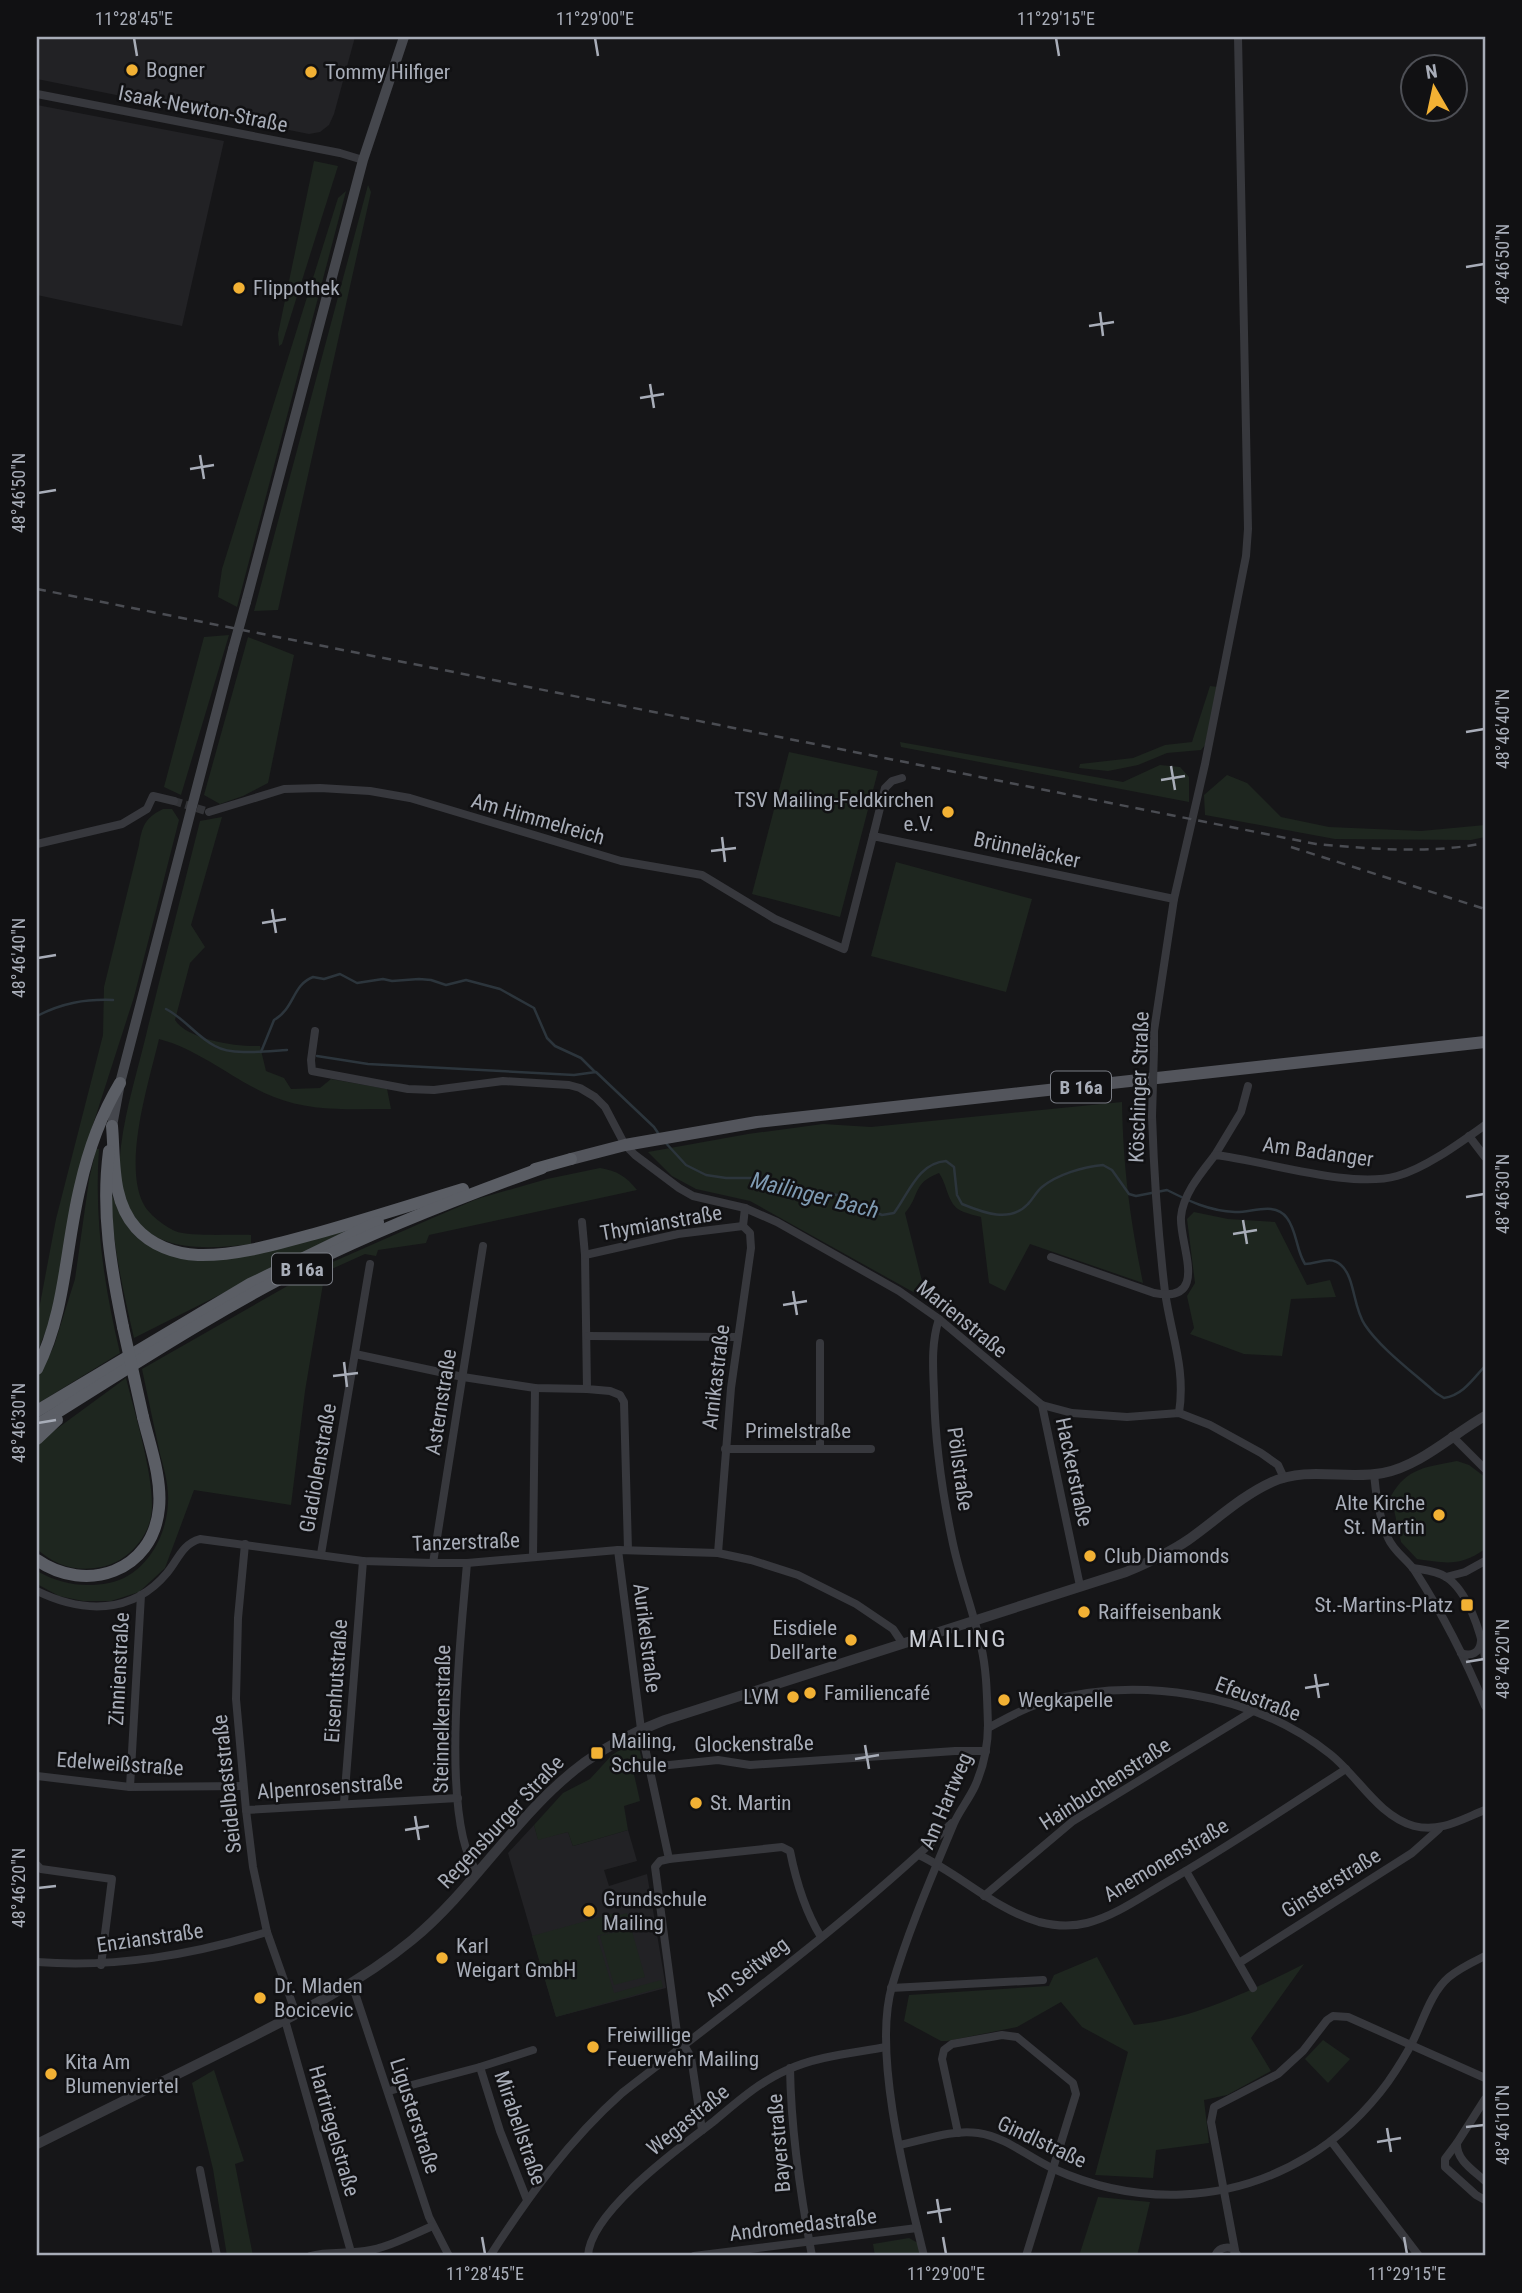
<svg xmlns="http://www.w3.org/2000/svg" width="1522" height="2293" font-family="'Roboto Condensed',sans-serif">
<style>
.built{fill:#222225}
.green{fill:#1e261f}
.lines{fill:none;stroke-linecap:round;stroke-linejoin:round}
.stream{stroke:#2c353c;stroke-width:2.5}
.minor-tunnel{stroke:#333438;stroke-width:8;stroke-dasharray:8 4;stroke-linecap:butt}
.minor{stroke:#37383d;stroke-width:8}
.tertiary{stroke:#37383d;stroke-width:10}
.secondary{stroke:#45474d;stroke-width:10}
.primary{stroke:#53555c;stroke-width:12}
.trunk{stroke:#5b5e65;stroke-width:12}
.rail{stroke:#4a4c52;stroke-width:2.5;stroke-dasharray:9 7;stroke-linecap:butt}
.minor-bridge{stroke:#37383d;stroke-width:8}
.secondary-bridge{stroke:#45474d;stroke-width:10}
.trunk-bridge{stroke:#5b5e65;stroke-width:12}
.ticks{fill:none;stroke:#a8adb8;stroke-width:2.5}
.poi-dot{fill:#f2b134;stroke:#111113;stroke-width:2.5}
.labels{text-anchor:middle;stroke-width:5;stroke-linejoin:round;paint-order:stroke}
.shield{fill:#111113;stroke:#7b7e86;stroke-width:2}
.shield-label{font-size:19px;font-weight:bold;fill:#a8adb8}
.poi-label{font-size:21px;fill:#a8adb8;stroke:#111113;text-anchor:start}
.street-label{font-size:21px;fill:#a8adb8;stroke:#111113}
.water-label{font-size:23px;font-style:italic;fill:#7f9bb3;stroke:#111113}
.quarter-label{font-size:24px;letter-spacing:2px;fill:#c9ccd4;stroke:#111113}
.neatline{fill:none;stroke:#a8adb8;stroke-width:2.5}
.ticks-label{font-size:18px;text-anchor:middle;fill:#a8adb8}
</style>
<rect width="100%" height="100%" fill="#161618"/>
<g class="built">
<polygon points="37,37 355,37 334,114 329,125 320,132 309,134 37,79"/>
<polygon points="37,105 224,141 182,326 37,295"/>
<polygon points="534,1825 538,1839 568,1832 573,1846 628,1830 637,1861 604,1870 609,1886 647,1874 666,1988 556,2017 508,1853"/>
</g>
<g class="green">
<polygon points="314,161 338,166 282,344 279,346 278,334"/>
<polygon points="368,185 371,192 278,610 254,611"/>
<polygon points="346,191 237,607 218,597 222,569 338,198"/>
<polygon points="229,635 181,795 164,787 204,637"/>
<polygon points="248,637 294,655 268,783 243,796 220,804 204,795"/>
<polygon points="1210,686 1218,687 1205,745 1201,750 1167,753 1138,765 1108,771 1079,768 1080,764 1133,758 1165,745 1192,742"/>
<polygon points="900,742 1123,782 1160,765 1180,767 1189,777 1189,802 901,747"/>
<polygon points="789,752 878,771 840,917 752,894"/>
<polygon points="1227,775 1247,783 1281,817 1329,827 1421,831 1485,825 1485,837 1471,840 1335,839 1205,815 1204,795"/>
<path d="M163 809H172L179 820 134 997 81 1162 54 1310 37 1353V1320L56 1219 103 1035 104 987 139 845C142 826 145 818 163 809Z"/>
<path d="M222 817 191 925 205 947 190 963 175 1020C188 1040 237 1047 260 1046L266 1071 284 1078 291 1089 320 1088 331 1079 387 1089 391 1109C352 1109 311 1112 274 1097 234 1081 201 1050 159 1039 149 1082 123 1162 143 1203 148 1214 164 1226 175 1231 189 1237 233 1234 251 1235V1244C208 1249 152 1254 127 1209 117 1192 119 1165 121 1146 126 1106 139 1066 148 1027 165 958 183 889 200 821Z"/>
<polygon points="896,862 1032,899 1006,992 871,956"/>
<path d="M1122 1102C1123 1167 1130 1219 1143 1283L1030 1244 1005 1291 989 1283 981 1217C974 1215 964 1213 958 1209 947 1201 947 1184 939 1173 912 1183 920 1196 905 1213L922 1281V1297L750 1201 696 1189 672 1176 648 1152 748 1134 823 1124 871 1127Z"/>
<path d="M96 1149H99C94 1219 104 1286 120 1353L37 1404V1380L54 1346 75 1279 89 1180Z"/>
<path d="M600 1168C617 1171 626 1176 637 1190L429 1235 426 1243 378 1250 376 1256 365 1254 325 1272 305 1391 291 1505 194 1490 165 1568 139 1592 111 1601H83L59 1596 37 1584V1571C60 1584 83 1588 109 1583 145 1576 167 1537 168 1502 169 1486 164 1469 160 1454 154 1426 148 1398 142 1369L319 1268 428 1220 477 1199 547 1179Z"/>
<path d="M111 1193C127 1234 139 1247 181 1257L356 1226 134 1338C123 1291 112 1242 111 1193Z"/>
<polygon points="1194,1212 1228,1219 1275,1222 1307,1285 1330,1280 1336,1297 1291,1299 1282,1356 1244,1354 1190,1334 1194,1328 1187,1296 1195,1283 1187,1219"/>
<path d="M126 1378C134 1411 157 1485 151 1516 147 1540 125 1563 101 1567 77 1572 55 1566 37 1549V1447L47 1436Z"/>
<path d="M1457 1461 1469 1465 1485 1477V1549C1460 1567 1445 1563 1417 1559L1401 1542 1391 1496C1407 1467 1428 1467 1457 1461Z"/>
<polygon points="632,1742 638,1744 642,1760 633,1770 640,1801 624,1806 628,1830 573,1846 568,1832 538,1840 534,1825 563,1793 590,1779 612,1755"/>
<polygon points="615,1913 617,1916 627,1913 630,1927 597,1936 614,1993 661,1980 663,1987 556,2017 532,1936"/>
<polygon points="631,1928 645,1977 614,1985 600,1936"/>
<path d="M1097 1957 1134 2025C1194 2019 1250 1991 1304 1964L1251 2038 1271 2071 1227 2095 1204 2100 1209 2143 1156 2150 1153 2178 1095 2175 1128 2052 1082 2027 1061 2002 1017 2027 947 2041H941L904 2021 909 1995 1049 1986 1054 1975Z"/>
<polygon points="1323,2040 1350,2059 1328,2083 1305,2059"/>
<polygon points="214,2070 244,2161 235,2164 253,2256 227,2256 213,2169 192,2083"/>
<polygon points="1098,2197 1150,2202 1137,2256 1079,2256"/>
<polygon points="909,2238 918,2243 921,2256 875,2256 873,2244"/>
</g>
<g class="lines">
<g class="stream">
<path d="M166 1009C184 1018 197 1037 215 1046 232 1056 268 1051 287 1050"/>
<path d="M37 1016C62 1003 85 999 113 1000"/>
<path d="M261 1052 274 1020C295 1008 292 985 313 977L324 979 340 974 357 983 383 979 392 981 419 979 431 980 446 985 466 980 500 989 534 1008 547 1038 555 1046 581 1058 595 1072"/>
<polyline points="317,1056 368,1064 574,1075 596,1072 654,1127 660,1136"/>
<path d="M664 1141 686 1165 706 1175 726 1178H763L797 1188 837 1195 882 1215 894 1213C909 1193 918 1163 946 1161L954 1167 957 1195 962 1204C984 1213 1010 1223 1028 1204 1033 1199 1036 1192 1042 1187 1058 1174 1083 1167 1103 1165L1112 1170 1129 1194 1136 1196 1167 1190C1189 1201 1209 1211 1235 1212 1251 1213 1275 1201 1287 1218 1297 1231 1296 1250 1305 1264 1318 1264 1330 1255 1341 1265 1355 1277 1353 1308 1365 1325 1380 1348 1415 1374 1436 1393L1444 1398C1463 1395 1473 1379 1485 1366"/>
</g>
<polyline class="minor-tunnel" points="174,801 209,812"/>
<g class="minor">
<polyline points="37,94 340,153 363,160"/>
<polyline points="209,812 284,789 320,788 370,791 410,798 621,861 702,875 775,919 844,949 873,836 1174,899"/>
<polyline points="873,836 885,788 892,781 902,778"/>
<polyline points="37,844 122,824 147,809 153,796 174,801"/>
<polyline points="315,1031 311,1060 312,1071 408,1089 434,1090 503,1081 569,1085 580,1088 595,1097 605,1107 625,1145 635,1155 679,1188 693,1196 745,1208 777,1222 899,1291 939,1319 1042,1405 1072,1413 1127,1417 1179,1413 1210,1425 1261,1453 1278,1465 1284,1478"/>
<polyline points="1154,1050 1154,1031 1174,899 1205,764 1246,556 1248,529 1238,37"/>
<path d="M1152 1116C1154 1175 1158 1234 1165 1292 1171 1335 1186 1368 1179 1413"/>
<polyline points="1469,1136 1485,1157"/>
<polyline points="1215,1155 1241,1112 1248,1086"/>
<polyline points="582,1222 585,1255 587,1389 610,1391 620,1395 624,1402 628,1550"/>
<polyline points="585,1255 678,1234 743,1226"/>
<path d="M1051 1257 1154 1293C1211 1304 1179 1245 1181 1217 1183 1194 1201 1173 1215 1155 1266 1161 1350 1189 1397 1176 1426 1168 1461 1142 1485 1125"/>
<polyline points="588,1336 737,1337"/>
<polyline points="820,1343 820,1449"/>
<polyline points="355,1354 463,1377 535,1388 587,1389"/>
<polyline points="1042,1405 1080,1586"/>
<polyline points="1452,1436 1485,1469"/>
<polyline points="725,1449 871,1449"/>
<path d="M1374 1474C1376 1496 1379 1517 1388 1538 1394 1552 1407 1559 1415 1571 1442 1613 1466 1660 1485 1706"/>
<polyline points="245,1544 238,1618 236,1699 246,1810 253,1867 267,1932 296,2014"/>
<polyline points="618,1550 641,1729 669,1859 660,1861 655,1867 677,2033 691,2057 702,2130"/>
<polyline points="718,1553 731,1388 751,1248 750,1233 743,1226 745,1208"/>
<polyline points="321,1554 370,1264"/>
<polyline points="533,1557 535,1388"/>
<polyline points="433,1563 483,1246"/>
<path d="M467 1563C462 1628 438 1823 478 1873"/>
<path d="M1413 1568C1424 1570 1437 1571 1446 1577 1468 1591 1481 1633 1485 1657"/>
<polyline points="1446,1577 1465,1572 1485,1561"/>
<path d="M37 1591C82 1613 132 1615 167 1573 178 1560 182 1544 200 1539L363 1561 433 1563H467L618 1550 718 1553 751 1560 798 1575 856 1604 893 1629 903 1644"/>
<path d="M1461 1653C1471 1657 1480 1653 1481 1641"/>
<path d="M988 1728C1005 1719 1022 1709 1041 1703 1135 1675 1253 1692 1330 1754 1358 1776 1378 1816 1414 1826 1440 1833 1462 1819 1485 1810"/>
<polyline points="650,1767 718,1760 750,1765 955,1751 986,1751"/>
<polyline points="37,1776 130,1787 243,1786"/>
<polyline points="130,1787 141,1595"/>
<polyline points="344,1803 363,1561"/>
<polyline points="246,1810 458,1798"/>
<path d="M919 1855C960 1874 994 1909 1039 1922 1055 1926 1071 1927 1087 1923 1115 1916 1141 1897 1167 1882 1228 1847 1287 1807 1346 1769"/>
<path d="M669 1859 782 1847 790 1851C796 1881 805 1911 821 1937"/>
<polyline points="37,1865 41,1869 112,1879 101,1965"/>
<polyline points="1186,1871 1253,1988"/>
<polyline points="984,1896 1073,1821 1253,1711"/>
<path d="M37 1962C116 1968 191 1955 267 1932"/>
<polyline points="1239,1963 1412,1853 1439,1829"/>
<polyline points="352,1984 429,2217 449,2256"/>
<polyline points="891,1988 1043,1980"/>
<polyline points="285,2020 351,2252"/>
<polyline points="480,2067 500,2131 527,2200"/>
<path d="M790 2068C791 2132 800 2193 812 2256"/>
<polyline points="389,2091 480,2067 533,2050"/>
<path d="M1485 2099 1457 2143C1456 2160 1473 2170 1485 2181"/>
<polyline points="958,2133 942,2059 944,2050 952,2044 1002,2035 1017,2037 1073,2083 1076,2094 1026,2256"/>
<polyline points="1331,2141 1419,2256"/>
<polyline points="1457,2143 1445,2159 1445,2167 1476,2195 1485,2200"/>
<path d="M900 2145C924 2140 953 2129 978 2133 1006 2137 1028 2157 1054 2169 1136 2206 1229 2204 1307 2157 1338 2139 1367 2111 1388 2082 1397 2069 1406 2055 1413 2041 1423 2021 1431 1992 1449 1977 1460 1968 1473 1962 1485 1956"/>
<polyline points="200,2170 217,2256"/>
<polyline points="1235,2250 1211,2122 1214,2107 1278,2074 1303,2051 1327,2020 1333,2016 1348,2017 1485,2078"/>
<path d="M310 2256C328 2251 346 2254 365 2251 388 2248 411 2235 433 2226"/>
<path d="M490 2256C528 2197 569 2140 622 2093 734 2006 850 1921 952 1823"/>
<path d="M588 2256C590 2212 679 2148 713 2122 736 2103 759 2082 787 2070 817 2056 854 2053 886 2047"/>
<polyline points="694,2256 917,2228"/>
<path d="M924 2256C907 2186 872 2054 892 1986 908 1931 932 1876 954 1823 960 1810 969 1799 975 1786 983 1768 988 1745 988 1725 987 1699 987 1671 981 1646 973 1610 959 1575 952 1539 942 1491 935 1441 934 1392 933 1368 931 1343 939 1319"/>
<path d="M1215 2256C1218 2249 1224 2246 1232 2248L1238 2256"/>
</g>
<path class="tertiary" d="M37 2144C100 2113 163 2081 226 2050 291 2017 356 1986 412 1940 476 1887 518 1811 585 1762 610 1744 636 1731 665 1720L1126 1572C1147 1563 1169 1553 1188 1540 1215 1521 1241 1496 1272 1482 1308 1466 1345 1480 1383 1473 1420 1466 1453 1434 1485 1416"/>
<g class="secondary">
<polyline points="246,602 363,160 404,37"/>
<polyline points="112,1126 120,1083 233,649"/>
</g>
<polyline class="primary" points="571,1159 625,1145 757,1122 1485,1042"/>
<g class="trunk">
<path d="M112 1126C115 1160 111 1200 136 1228 151 1245 175 1254 198 1255 237 1256 277 1244 314 1234 364 1220 414 1204 463 1189"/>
<path d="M109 1151C101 1212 111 1268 123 1327"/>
<polyline points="535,1169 571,1159"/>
<path d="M37 1369C66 1311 65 1249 80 1187 88 1151 101 1115 120 1083"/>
<polyline points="37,1411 250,1284 378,1222"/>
<path d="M37 1425C127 1369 216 1310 311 1263 386 1226 464 1196 542 1168"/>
<polyline points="37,1439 57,1420"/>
<path d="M37 1560C86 1594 153 1572 159 1508 162 1478 150 1446 143 1417"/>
</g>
<g class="rail">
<path d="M37 589 1316 844C1372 849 1430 854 1485 843"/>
<polyline points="1291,847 1485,909"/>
</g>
<polyline class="minor-bridge" points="1152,1116 1154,1050"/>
<polyline class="secondary-bridge" points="233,649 246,602"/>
<polyline class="trunk-bridge" points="123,1327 143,1417"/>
</g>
<path class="ticks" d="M134 38 137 56M595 38 598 56M1056 38 1059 56M1466 267 1484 264M1100 312 1103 336M1089 326 1114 322M650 384 654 408M640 398 664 394M200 455 204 479M190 469 214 465M38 493 56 490M1466 732 1484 729M1171 766 1175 790M1161 780 1185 776M722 837 725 862M711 851 736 848M272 909 276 933M262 923 286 919M38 958 56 955M1466 1197 1484 1194M1243 1220 1247 1244M1233 1234 1257 1230M793 1291 797 1315M783 1305 807 1301M344 1362 347 1387M333 1376 358 1373M38 1423 56 1420M1466 1662 1484 1659M1315 1674 1319 1698M1305 1688 1329 1684M865 1745 869 1769M855 1759 879 1755M415 1816 419 1840M405 1830 429 1826M38 1888 56 1886M1466 2127 1484 2125M1387 2128 1391 2152M1377 2142 1401 2138M937 2199 941 2223M927 2213 951 2209M482 2237 485 2254M943 2237 946 2254M1404 2237 1407 2254"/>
<g class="poi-dot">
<circle cx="132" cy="70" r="7"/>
<circle cx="311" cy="72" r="7"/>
<circle cx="239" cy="288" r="7"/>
<circle cx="948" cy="812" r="7"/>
<circle cx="1439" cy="1515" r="7"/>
<circle cx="1090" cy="1556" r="7"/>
<rect x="1460" y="1598" width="14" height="14" rx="3.5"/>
<circle cx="1084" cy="1612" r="7"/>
<circle cx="851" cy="1640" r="7"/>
<circle cx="810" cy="1693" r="7"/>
<circle cx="793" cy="1697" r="7"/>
<circle cx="1004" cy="1700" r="7"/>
<rect x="590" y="1746" width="14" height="14" rx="3.5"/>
<circle cx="696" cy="1803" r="7"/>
<circle cx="589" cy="1911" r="7"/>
<circle cx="442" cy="1958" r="7"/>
<circle cx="260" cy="1998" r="7"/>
<circle cx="593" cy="2047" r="7"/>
<circle cx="51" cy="2074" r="7"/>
</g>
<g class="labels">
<g class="shield">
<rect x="1051" y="1071.5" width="60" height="31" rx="5"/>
<rect x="272" y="1253.5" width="60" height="31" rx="5"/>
</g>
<g class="shield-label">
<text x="1081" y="1094">B 16a</text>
<text x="302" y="1276">B 16a</text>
</g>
<g class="poi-label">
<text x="146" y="77">Bogner</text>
<text x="325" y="79">Tommy Hilfiger</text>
<text x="253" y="295">Flippothek</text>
<text x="934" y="807" text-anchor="end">TSV Mailing-Feldkirchen<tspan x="934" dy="24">e.V.</tspan></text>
<text x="1425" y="1510" text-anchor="end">Alte Kirche<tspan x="1425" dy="24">St. Martin</tspan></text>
<text x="1104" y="1563">Club Diamonds</text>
<text x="1453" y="1612" text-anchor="end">St.-Martins-Platz</text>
<text x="1098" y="1619">Raiffeisenbank</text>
<text x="837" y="1635" text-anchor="end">Eisdiele<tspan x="837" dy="24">Dell'arte</tspan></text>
<text x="824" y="1700">Familiencafé</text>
<text x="779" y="1704" text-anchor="end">LVM</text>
<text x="1018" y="1707">Wegkapelle</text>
<text x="611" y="1748">Mailing,<tspan x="611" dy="24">Schule</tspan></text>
<text x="710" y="1810">St. Martin</text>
<text x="603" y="1906">Grundschule<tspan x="603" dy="24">Mailing</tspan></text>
<text x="456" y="1953">Karl<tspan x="456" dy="24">Weigart GmbH</tspan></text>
<text x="274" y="1993">Dr. Mladen<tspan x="274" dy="24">Bocicevic</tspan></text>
<text x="607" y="2042">Freiwillige<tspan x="607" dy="24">Feuerwehr Mailing</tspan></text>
<text x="65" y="2069">Kita Am<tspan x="65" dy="24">Blumenviertel</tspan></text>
</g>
<g class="street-label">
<text transform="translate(203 109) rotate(11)" y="7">Isaak-Newton-Straße</text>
<text transform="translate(538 819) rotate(16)" y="7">Am Himmelreich</text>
<text transform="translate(1027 850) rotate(12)" y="7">Brünneläcker</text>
<text transform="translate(1139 1087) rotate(-88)" y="7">Köschinger Straße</text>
<text transform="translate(1318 1152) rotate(8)" y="7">Am Badanger</text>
<text transform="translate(661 1223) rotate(-10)" y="7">Thymianstraße</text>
<text transform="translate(962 1319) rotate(39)" y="7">Marienstraße</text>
<text transform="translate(716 1377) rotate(-83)" y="7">Arnikastraße</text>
<text transform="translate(441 1402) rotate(-81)" y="7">Asternstraße</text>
<text x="798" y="1438">Primelstraße</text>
<text transform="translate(318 1468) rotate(-80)" y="7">Gladiolenstraße</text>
<text transform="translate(960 1469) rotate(82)" y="7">Pöllstraße</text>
<text transform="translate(1074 1472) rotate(78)" y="7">Hackerstraße</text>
<text transform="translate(466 1542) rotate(-2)" y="7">Tanzerstraße</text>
<text transform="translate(647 1638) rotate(83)" y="7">Aurikelstraße</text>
<text transform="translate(119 1669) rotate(-87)" y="7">Zinnienstraße</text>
<text transform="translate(336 1681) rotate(-86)" y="7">Eisenhutstraße</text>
<text transform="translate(1258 1699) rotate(21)" y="7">Efeustraße</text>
<text transform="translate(442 1719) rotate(-89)" y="7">Steinnelkenstraße</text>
<text transform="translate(754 1744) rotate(-1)" y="7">Glockenstraße</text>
<text transform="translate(120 1764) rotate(4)" y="7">Edelweißstraße</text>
<text transform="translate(227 1784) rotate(-96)" y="7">Seidelbaststraße</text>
<text transform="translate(1105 1784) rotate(-33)" y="7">Hainbuchenstraße</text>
<text transform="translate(330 1787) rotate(-4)" y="7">Alpenrosenstraße</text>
<text transform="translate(946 1801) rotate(-67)" y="7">Am Hartweg</text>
<text transform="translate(501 1822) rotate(-47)" y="7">Regensburger Straße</text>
<text transform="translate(1166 1860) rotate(-31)" y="7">Anemonenstraße</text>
<text transform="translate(1331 1883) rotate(-32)" y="7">Ginsterstraße</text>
<text transform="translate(150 1938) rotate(-8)" y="7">Enzianstraße</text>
<text transform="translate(747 1972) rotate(-38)" y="7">Am Seitweg</text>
<text transform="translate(415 2116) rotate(72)" y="7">Ligusterstraße</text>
<text transform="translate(688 2120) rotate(-39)" y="7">Wegastraße</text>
<text transform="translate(520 2128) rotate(71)" y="7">Mirabellstraße</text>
<text transform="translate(334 2131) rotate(74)" y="7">Hartriegelstraße</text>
<text transform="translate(1042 2142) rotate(25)" y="7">Gindlstraße</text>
<text transform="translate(779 2143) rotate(-95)" y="7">Bayerstraße</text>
<text transform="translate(803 2225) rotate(-7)" y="7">Andromedastraße</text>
</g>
<g class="water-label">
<text transform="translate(815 1195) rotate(14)" y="8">Mailinger Bach</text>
</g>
<g class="quarter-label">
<text x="958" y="1647">MAILING</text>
</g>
</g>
<rect width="1522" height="2293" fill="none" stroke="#111113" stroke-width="77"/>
<g transform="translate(1434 88) rotate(351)"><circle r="33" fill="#111113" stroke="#4d4f55" stroke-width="2"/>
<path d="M0-5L12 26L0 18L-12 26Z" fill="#f2b134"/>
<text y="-10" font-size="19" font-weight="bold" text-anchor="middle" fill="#a8adb8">N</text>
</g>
<rect x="38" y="38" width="1446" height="2216" class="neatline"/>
<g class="ticks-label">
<text x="134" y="25">11°28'45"E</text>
<text x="595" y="25">11°29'00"E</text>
<text x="1056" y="25">11°29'15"E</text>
<text transform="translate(1503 264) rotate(-90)" y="6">48°46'50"N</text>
<text transform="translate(19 493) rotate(-90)" y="6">48°46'50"N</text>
<text transform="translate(1503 729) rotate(-90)" y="6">48°46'40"N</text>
<text transform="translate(19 958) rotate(-90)" y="6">48°46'40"N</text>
<text transform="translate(1503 1194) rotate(-90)" y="6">48°46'30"N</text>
<text transform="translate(19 1423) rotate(-90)" y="6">48°46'30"N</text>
<text transform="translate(1503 1659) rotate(-90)" y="6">48°46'20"N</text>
<text transform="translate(19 1888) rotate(-90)" y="6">48°46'20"N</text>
<text transform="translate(1503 2125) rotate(-90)" y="6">48°46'10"N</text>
<text x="485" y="2280">11°28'45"E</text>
<text x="946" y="2280">11°29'00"E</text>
<text x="1407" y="2280">11°29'15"E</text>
</g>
</svg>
